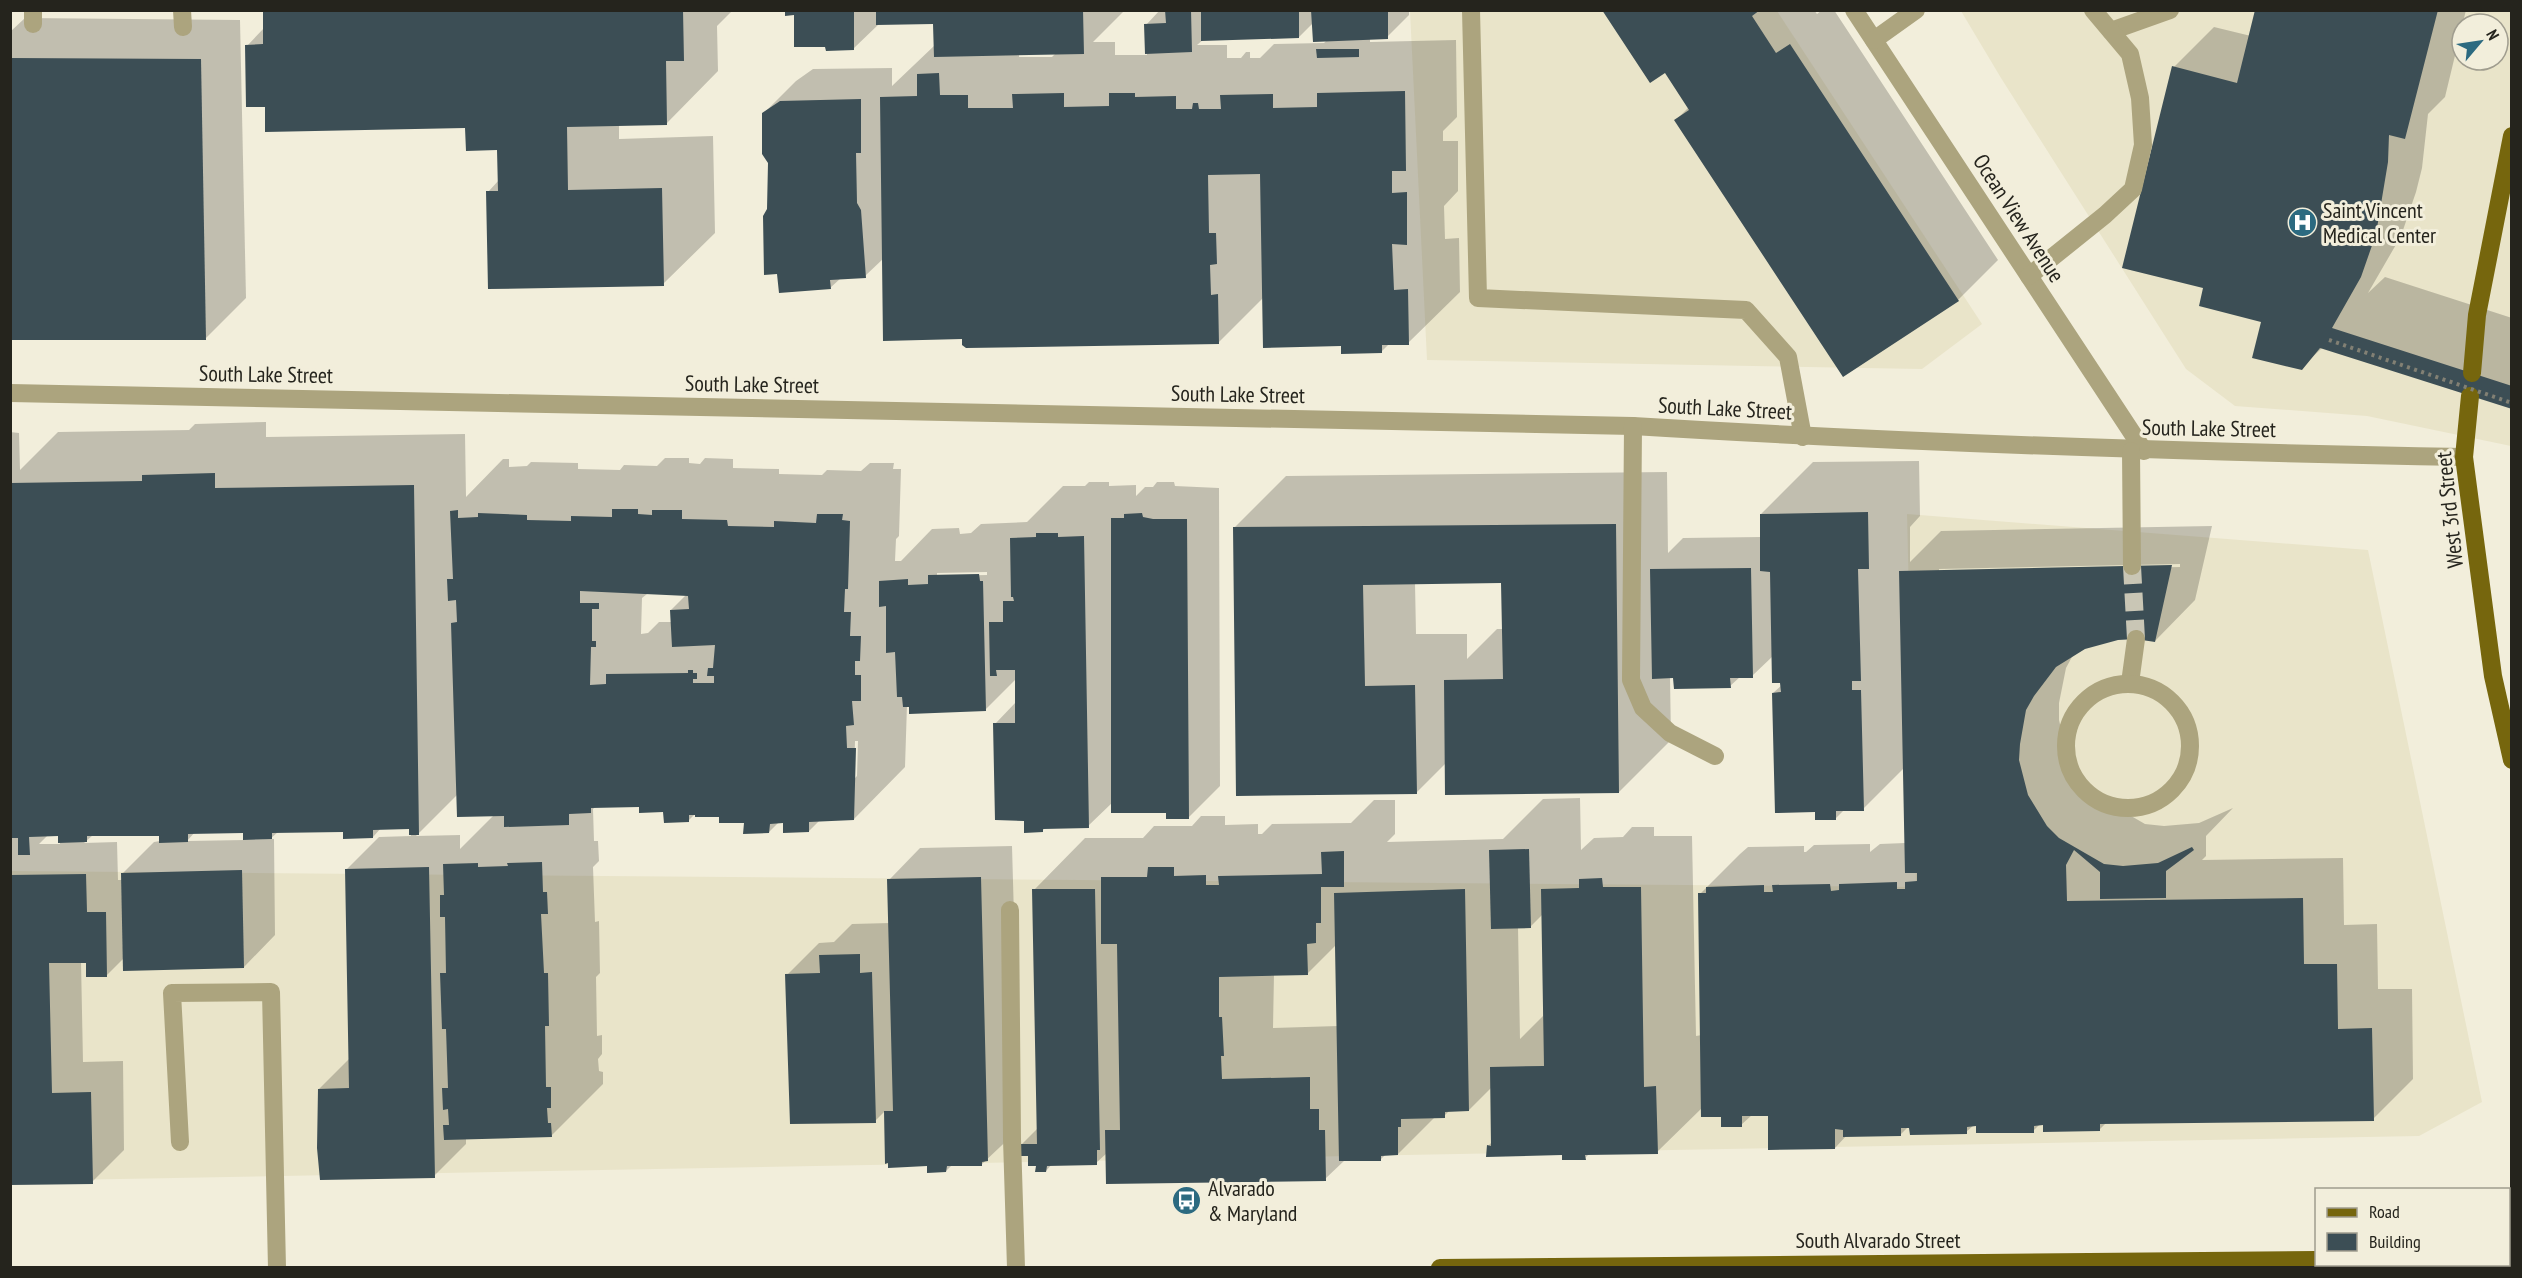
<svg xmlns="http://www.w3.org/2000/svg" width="2522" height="1278" font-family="'PT Sans Narrow',sans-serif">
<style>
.built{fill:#e9e4c9;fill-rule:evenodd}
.shadow{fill:#0003;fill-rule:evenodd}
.building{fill:#3c4e55;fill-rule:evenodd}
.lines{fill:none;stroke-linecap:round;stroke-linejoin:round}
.minor-tunnel{stroke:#c9c6b5;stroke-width:18;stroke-dasharray:18 9;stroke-linecap:butt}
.minor{stroke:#aca47e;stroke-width:18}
.major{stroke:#76660d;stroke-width:18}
.path-bridge{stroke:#828074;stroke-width:4;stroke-dasharray:3 4.5;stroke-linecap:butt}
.labels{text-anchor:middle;stroke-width:6;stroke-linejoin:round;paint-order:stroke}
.poi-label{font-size:22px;fill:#25241d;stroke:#f2eedb;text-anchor:start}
.street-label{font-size:22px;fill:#25241d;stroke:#f2eedb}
</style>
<rect width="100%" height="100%" fill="#f2eedb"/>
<g class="built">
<polygon points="1410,11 1777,11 1982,324 1922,369 1427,360"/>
<path d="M1961 11H2511V446L2367 416 2235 406 2186 369 2001 78ZM2462 24H2498V60H2462Z"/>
<polygon points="1907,514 2368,550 2482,1102 2419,1136 11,1181 10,871 1916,887"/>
</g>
<g class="shadow">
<polygon points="264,10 733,10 717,26 718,71 667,123 619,124 619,139 713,136 715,233 663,284 488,192 499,180 499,149 467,127 266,105 247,46 264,28"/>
<path d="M787 10H1125L1093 42H1115V55H1147L1146 25 1160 10H1409V15L1387 37 1370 38V42L1456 40 1457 117 1443 131V141H1458V191L1444 206 1445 239 1459 238 1460 292 1408 343H1390L1381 352 1343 345 1264 297 1218 343 963 338 884 258 865 276 841 278 830 288 769 210V163L763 114 796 81 813 69 892 68V86L935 45 934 22 879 24 853 49ZM1314 22 1327 40 1324 43 1274 44 1260 58H1250V52H1246L1241 58H1227V45H1197L1204 39 1299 37ZM1056 53 1052 57H1019V54Z"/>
<polygon points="1604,10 1814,10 1817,14 1822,10 1834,10 1998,260 1958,300 1676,120 1689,107 1666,71"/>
<polygon points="2257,10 2466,10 2445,97 2428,114 2422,168 2416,192 2401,236 2368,293 2385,277 2512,318 2512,408 2323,347 2301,368 2263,321 2205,287 2174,67 2214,27 2251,36"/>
<polygon points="25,18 240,20 246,298 206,338 10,338 10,32"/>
<path d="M266 422V437L465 434 466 497 503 459H509V467L527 466 531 462 578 463V469L620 470 624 465 657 466 665 458H689V463L700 464 705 458 733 459V468L779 469V474L822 475 827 470 861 471 870 463H894L893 469H901L899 536 896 539 895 561H901L932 529 959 528 960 534 971 533 981 524 1027 522 1063 486H1085L1089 482H1109V486L1136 485V496L1145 487H1153L1157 482H1174L1175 486 1219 488 1220 786 1188 818 1168 811 1113 802 1088 826 1046 827 1043 830 1025 819 995 724 1016 702V679L985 710 907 705 905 767 854 819 820 820 809 831 785 821 779 822 769 832 745 821 720 815 696 813 688 821 665 811 640 805 596 806 593 809 594 841H598L599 861 593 867 595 922 599 921 600 973 596 977 597 1036 602 1035V1054L598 1059 599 1071 603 1072V1084L551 1136 466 1138V1144L434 1176 319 1089 350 1058 347 869 379 837 411 836 410 828H381L373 837 345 831 278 832 270 839H274L275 935 244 967 124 958 107 975 87 961H81L83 1062 123 1061 124 1150 92 1182 10 1183V432L19 433 20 470 58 432 189 430 195 424ZM987 572V575L937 576V573ZM647 594H687L671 610 672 622H659L648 633 641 634 642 598ZM855 741H858L857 776 854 779ZM457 795 494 815 460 849V835L416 836ZM195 832H244L245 840 187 841ZM59 834 60 844H39L48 835ZM160 834V841L154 842 122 874V880H118L117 842 84 843 93 835Z"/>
<path d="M1919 461 1920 516 1910 527V562L1941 531 2212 526 2195 600 2155 641 2118 638 2085 648 2073 655 2066 668 2059 703V720L2067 754 2087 786 2100 798 2145 824 2164 826 2199 823 2233 808 2206 836V856L2202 860 2343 858 2344 925 2377 924 2378 989H2412L2413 1079 2373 1119 2106 1123 2099 1130 2044 1124H2040L2033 1131 1977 1125H1974L1966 1132 1908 1127 1901 1134 1847 1135 1835 1148 1770 1115H1752L1741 1125 1703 1107 1657 1152 1590 1153 1585 1158 1488 1146 1493 1141 1492 1087 1469 1110H1450L1444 1116 1435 1117 1398 1154H1386L1381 1159 1345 1160 1325 1179 1107 1153 1096 1163 1052 1164 1046 1171 1029 1155 1022 1144 1038 1128 1034 890 1085 838H1143L1154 826H1192L1201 816H1225V825L1258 824V834H1262L1272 824 1351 823 1374 800H1395V834L1387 842 1503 839 1543 799 1580 798 1581 850 1594 838 1623 837 1632 827H1654V836H1692L1696 1036 1702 1035 1700 894 1740 854 1748 847 1804 846V852H1806L1814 845 1870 844V852L1880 844 1905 843 1904 768 1863 809H1845L1836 818 1816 810 1773 693 1782 685 1773 656 1752 676 1740 677 1730 686 1670 677 1671 740 1619 792 1446 763 1416 793 1234 528 1286 476 1667 472 1668 553 1683 538 1761 537V514L1813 462ZM2180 564V567L1939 572V569ZM1503 582 1504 629H1497L1467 659V634H1416L1415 583ZM1543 914V1016L1520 1039 1518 927H1530ZM1336 945 1338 1026 1273 1028 1274 974H1307Z"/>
<polygon points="1012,846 1020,1128 982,1164 952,1165 946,1171 928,1165 885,1111 875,1121 787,975 819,943 834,942 852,924 890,923 889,880 920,848"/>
</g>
<g class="building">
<polygon points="263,10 683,10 684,61 666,61 667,125 567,127 568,190 662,188 664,286 488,289 486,191 498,191 497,150 466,151 465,128 265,132 265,107 246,107 245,45 263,44"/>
<polygon points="785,10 854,10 854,50 826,51 825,47 794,47 794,15 785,16"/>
<polygon points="876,10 1083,10 1084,54 934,57 933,24 876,25"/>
<polygon points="1165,10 1191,10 1192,52 1145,54 1144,24 1166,23"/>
<polygon points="1201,10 1299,10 1299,38 1201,41"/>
<polygon points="1311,10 1388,10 1388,39 1313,42"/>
<polygon points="1602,10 1760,10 1752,16 1776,53 1790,44 1959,301 1843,377 1674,120 1689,110 1665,73 1650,83"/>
<polygon points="2255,10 2438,10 2405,139 2389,135 2388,162 2376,234 2361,277 2332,328 2512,386 2512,409 2320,348 2302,370 2252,358 2261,322 2199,306 2203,288 2122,268 2172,66 2237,83"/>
<polygon points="1316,49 1359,49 1359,57 1317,58"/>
<polygon points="10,58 201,59 206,340 10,340"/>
<polygon points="939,73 940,95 968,95 968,108 1013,108 1012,94 1064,93 1064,107 1109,106 1109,93 1135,93 1135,97 1176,96 1176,109 1192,109 1193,103 1198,103 1199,109 1221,109 1220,95 1273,94 1273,108 1317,107 1317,93 1405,91 1406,171 1392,171 1392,193 1407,192 1407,245 1392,244 1394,290 1408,289 1409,345 1382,345 1382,353 1341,354 1341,346 1263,348 1260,174 1208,175 1209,233 1216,233 1217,264 1210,265 1211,295 1218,294 1219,344 966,348 962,345 962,339 883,341 880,97 917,96 917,74"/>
<polygon points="861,99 861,153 856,153 857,203 861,210 866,278 830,280 831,289 779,293 777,274 764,275 763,216 767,209 768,163 762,154 762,113 780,101"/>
<polygon points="215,473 215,488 414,485 419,835 409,835 409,829 373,830 373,838 343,839 343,832 272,833 272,839 243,840 243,833 188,834 188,842 159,843 159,836 87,836 87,842 58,843 58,836 29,837 30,855 18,855 18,838 10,838 10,483 142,481 142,475"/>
<path d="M612 509H638V514L652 515V510H682V519L727 520 728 526 774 527V521L816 523 817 514H843L842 520 850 521 848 589H845L844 612H851L850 636H861L860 661H855V675H861V701H852L854 725 846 726 847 748H856L854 820 809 822V832L783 833V823L770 824 769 833 743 834 744 823H719V817H695V815H689V822L664 823 663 812 639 813V807L591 808V813L569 814V825L504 827V816L457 817 451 623 457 622 456 600 448 601 447 579H453L450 511 458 510V518L478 517V513L527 515V520L571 521V516L612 517ZM580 591 688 596 689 609 670 610 672 647 715 645 713 668H708L707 676H714V683H693V679H697V673H693V670H688V673L606 674V684L590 685 591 647H596V641H592V609H599V603H580Z"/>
<polygon points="1868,512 1869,569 1858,569 1861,681 1852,681 1852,690 1861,690 1864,811 1836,811 1836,820 1815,820 1815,812 1775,813 1772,693 1781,692 1780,683 1772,683 1770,572 1760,571 1760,514"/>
<polygon points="1142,513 1143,517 1153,519 1187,519 1189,819 1166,819 1166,813 1111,813 1111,518 1124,518 1124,514"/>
<polygon points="1616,524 1619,793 1445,795 1444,680 1503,679 1501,583 1363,585 1365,686 1415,685 1417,794 1236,796 1233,527"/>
<polygon points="1036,533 1058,533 1058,537 1084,536 1089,828 1043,829 1043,832 1024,833 1024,821 995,820 993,723 1015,723 1015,670 996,670 997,676 990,676 989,622 1003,622 1003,601 1014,601 1013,597 1011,597 1010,538 1036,537"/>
<polygon points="2172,565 2155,642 2136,639 2118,640 2085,649 2056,667 2034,696 2026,710 2020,744 2019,760 2028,795 2047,826 2059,838 2104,864 2123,866 2158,863 2192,847 2194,850 2166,871 2166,898 2100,899 2100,872 2074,850 2066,865 2067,901 2303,898 2304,964 2337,964 2338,1029 2372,1028 2374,1121 2100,1124 2100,1131 2043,1132 2043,1125 2034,1126 2034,1133 1976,1133 1976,1126 1967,1127 1967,1134 1910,1135 1909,1128 1901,1128 1901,1136 1843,1137 1843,1130 1835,1129 1835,1149 1768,1150 1768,1116 1742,1116 1742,1127 1721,1127 1721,1117 1701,1117 1698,893 1706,893 1706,887 1764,885 1764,892 1773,892 1772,885 1830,884 1831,891 1839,890 1839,884 1897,882 1897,889 1905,889 1905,882 1917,881 1917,873 1905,873 1899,571"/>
<polygon points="1751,568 1753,678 1730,678 1731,688 1674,689 1673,678 1652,679 1650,569"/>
<polygon points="979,574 980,581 983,581 986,711 909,714 909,707 903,707 902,697 897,697 895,652 886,653 886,606 879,607 879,581 908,579 908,585 928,584 928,575"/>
<polygon points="1529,849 1531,928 1491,929 1489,850"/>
<polygon points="1344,851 1344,887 1321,887 1321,923 1316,923 1316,943 1307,944 1308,975 1219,977 1219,1017 1222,1017 1224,1056 1221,1056 1222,1079 1310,1077 1310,1109 1319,1109 1319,1130 1325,1130 1326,1181 1106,1184 1105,1130 1120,1130 1117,944 1101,944 1101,877 1147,877 1148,867 1174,867 1174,876 1206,875 1206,885 1219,885 1218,876 1322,874 1321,852"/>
<polygon points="542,862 543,892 547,892 548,914 541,914 544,973 548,973 549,1026 545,1026 546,1087 551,1087 551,1108 547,1108 548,1123 551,1123 552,1137 444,1140 443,1125 449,1125 448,1109 443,1110 442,1088 448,1088 446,1029 442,1029 440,973 446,973 445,917 440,917 440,895 444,895 443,864 478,863 478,867 508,866 507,863"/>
<polygon points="429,867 435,1178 320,1180 317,1148 318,1089 349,1088 345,869"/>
<polygon points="242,870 244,968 123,971 121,873"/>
<polygon points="86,874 87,912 106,912 107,977 86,977 86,963 49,963 52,1093 91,1092 93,1184 10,1185 10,875"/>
<polygon points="981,877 988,1161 982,1162 982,1166 947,1166 946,1172 927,1173 927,1166 888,1168 888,1163 885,1164 884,1111 893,1111 887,879"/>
<polygon points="1602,878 1603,887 1641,887 1644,1087 1656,1086 1658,1154 1585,1155 1586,1160 1562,1160 1562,1155 1486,1157 1487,1145 1491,1146 1490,1067 1544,1066 1541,889 1579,888 1579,879"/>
<polygon points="1032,889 1095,889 1100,1150 1097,1150 1097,1165 1047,1166 1046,1172 1035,1172 1036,1166 1028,1166 1028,1156 1021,1156 1021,1144 1037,1144"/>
<polygon points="1465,889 1469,1111 1445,1112 1445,1118 1401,1119 1401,1127 1398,1127 1398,1155 1381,1156 1381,1161 1339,1161 1334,893"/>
<polygon points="860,954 860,973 872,972 876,1123 790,1124 785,974 820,973 819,955"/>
</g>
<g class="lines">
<polyline class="minor-tunnel" points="2132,566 2136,639"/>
<g class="minor">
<polyline points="33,10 33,24"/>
<polyline points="182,10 183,27"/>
<polyline points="1471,10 1478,298 1746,310 1788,357 1803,437"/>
<polyline points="1854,10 2144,451"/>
<polyline points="2111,31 2170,10"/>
<polyline points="1874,40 1916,10"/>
<polyline points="2029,276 2105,215 2133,189 2143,145 2140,98 2130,54 2093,10"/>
<path d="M10 393 1633 426C1910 443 2187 452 2464 457"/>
<polyline points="1633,426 1631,680 1643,708 1670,733 1715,756"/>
<polyline points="2131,451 2132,566"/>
<polyline points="2130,683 2136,639"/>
<circle cx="2128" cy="746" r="62"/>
<polyline points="1010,910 1012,1139 1016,1268"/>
<polyline points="180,1142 172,993 271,992 277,1268"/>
</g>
<g class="major">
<polyline points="2472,373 2477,315 2512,136"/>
<polyline points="2470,396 2464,457 2493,676 2512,760"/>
<polyline points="2508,1257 2512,1257"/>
<polyline points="1440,1268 2316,1260"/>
</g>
<polyline class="path-bridge" points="2329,340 2512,403"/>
</g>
<defs>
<symbol id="hospital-disc" viewBox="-11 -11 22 22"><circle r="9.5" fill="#2c6a80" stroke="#f2eedb"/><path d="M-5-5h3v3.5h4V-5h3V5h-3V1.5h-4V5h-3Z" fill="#fff"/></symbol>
<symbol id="bus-disc" viewBox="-11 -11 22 22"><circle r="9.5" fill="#2c6a80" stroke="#f2eedb"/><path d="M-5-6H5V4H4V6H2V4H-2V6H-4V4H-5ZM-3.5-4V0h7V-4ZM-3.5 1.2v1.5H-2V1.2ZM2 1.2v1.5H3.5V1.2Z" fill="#fff"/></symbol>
</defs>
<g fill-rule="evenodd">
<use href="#hospital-disc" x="2286" y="206" width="33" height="33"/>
<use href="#bus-disc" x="1170" y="1184" width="33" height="33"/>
</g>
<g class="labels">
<g class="poi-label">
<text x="2323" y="218">Saint Vincent<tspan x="2323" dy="25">Medical Center</tspan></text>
<text x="1208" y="1196">Alvarado<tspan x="1208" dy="25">&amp; Maryland</tspan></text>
</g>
<g class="street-label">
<text transform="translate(2019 218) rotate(57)" y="8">Ocean View Avenue</text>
<text transform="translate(266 374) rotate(1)" y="8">South Lake Street</text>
<text transform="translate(752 384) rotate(1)" y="8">South Lake Street</text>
<text transform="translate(1238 394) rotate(1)" y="8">South Lake Street</text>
<text transform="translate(1725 408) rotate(3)" y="8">South Lake Street</text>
<text transform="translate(2209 428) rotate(1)" y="8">South Lake Street</text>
<text transform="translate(2449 510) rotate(-96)" y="8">West 3rd Street</text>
<text x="1878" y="1248">South Alvarado Street</text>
</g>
</g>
<rect width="2522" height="1278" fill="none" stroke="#25241d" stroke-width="24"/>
<rect x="2315" y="1188" width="195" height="78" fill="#f2eedb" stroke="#a09d8f" stroke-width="1.5"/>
<rect x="2327" y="1208" width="30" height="9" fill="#76660d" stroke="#a09d8f" stroke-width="1.5"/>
<text x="2369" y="1218" font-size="18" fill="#25241d">Road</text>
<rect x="2327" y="1233" width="30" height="18" fill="#3c4e55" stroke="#a09d8f" stroke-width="1.5"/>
<text x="2369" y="1248" font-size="18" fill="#25241d">Building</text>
<g transform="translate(2480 42) rotate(61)"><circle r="28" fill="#f2eedb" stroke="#a09d8f" stroke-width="1.5"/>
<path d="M0-4.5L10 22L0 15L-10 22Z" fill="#2c6a80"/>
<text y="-9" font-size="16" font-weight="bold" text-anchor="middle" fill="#25241d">N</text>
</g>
</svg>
